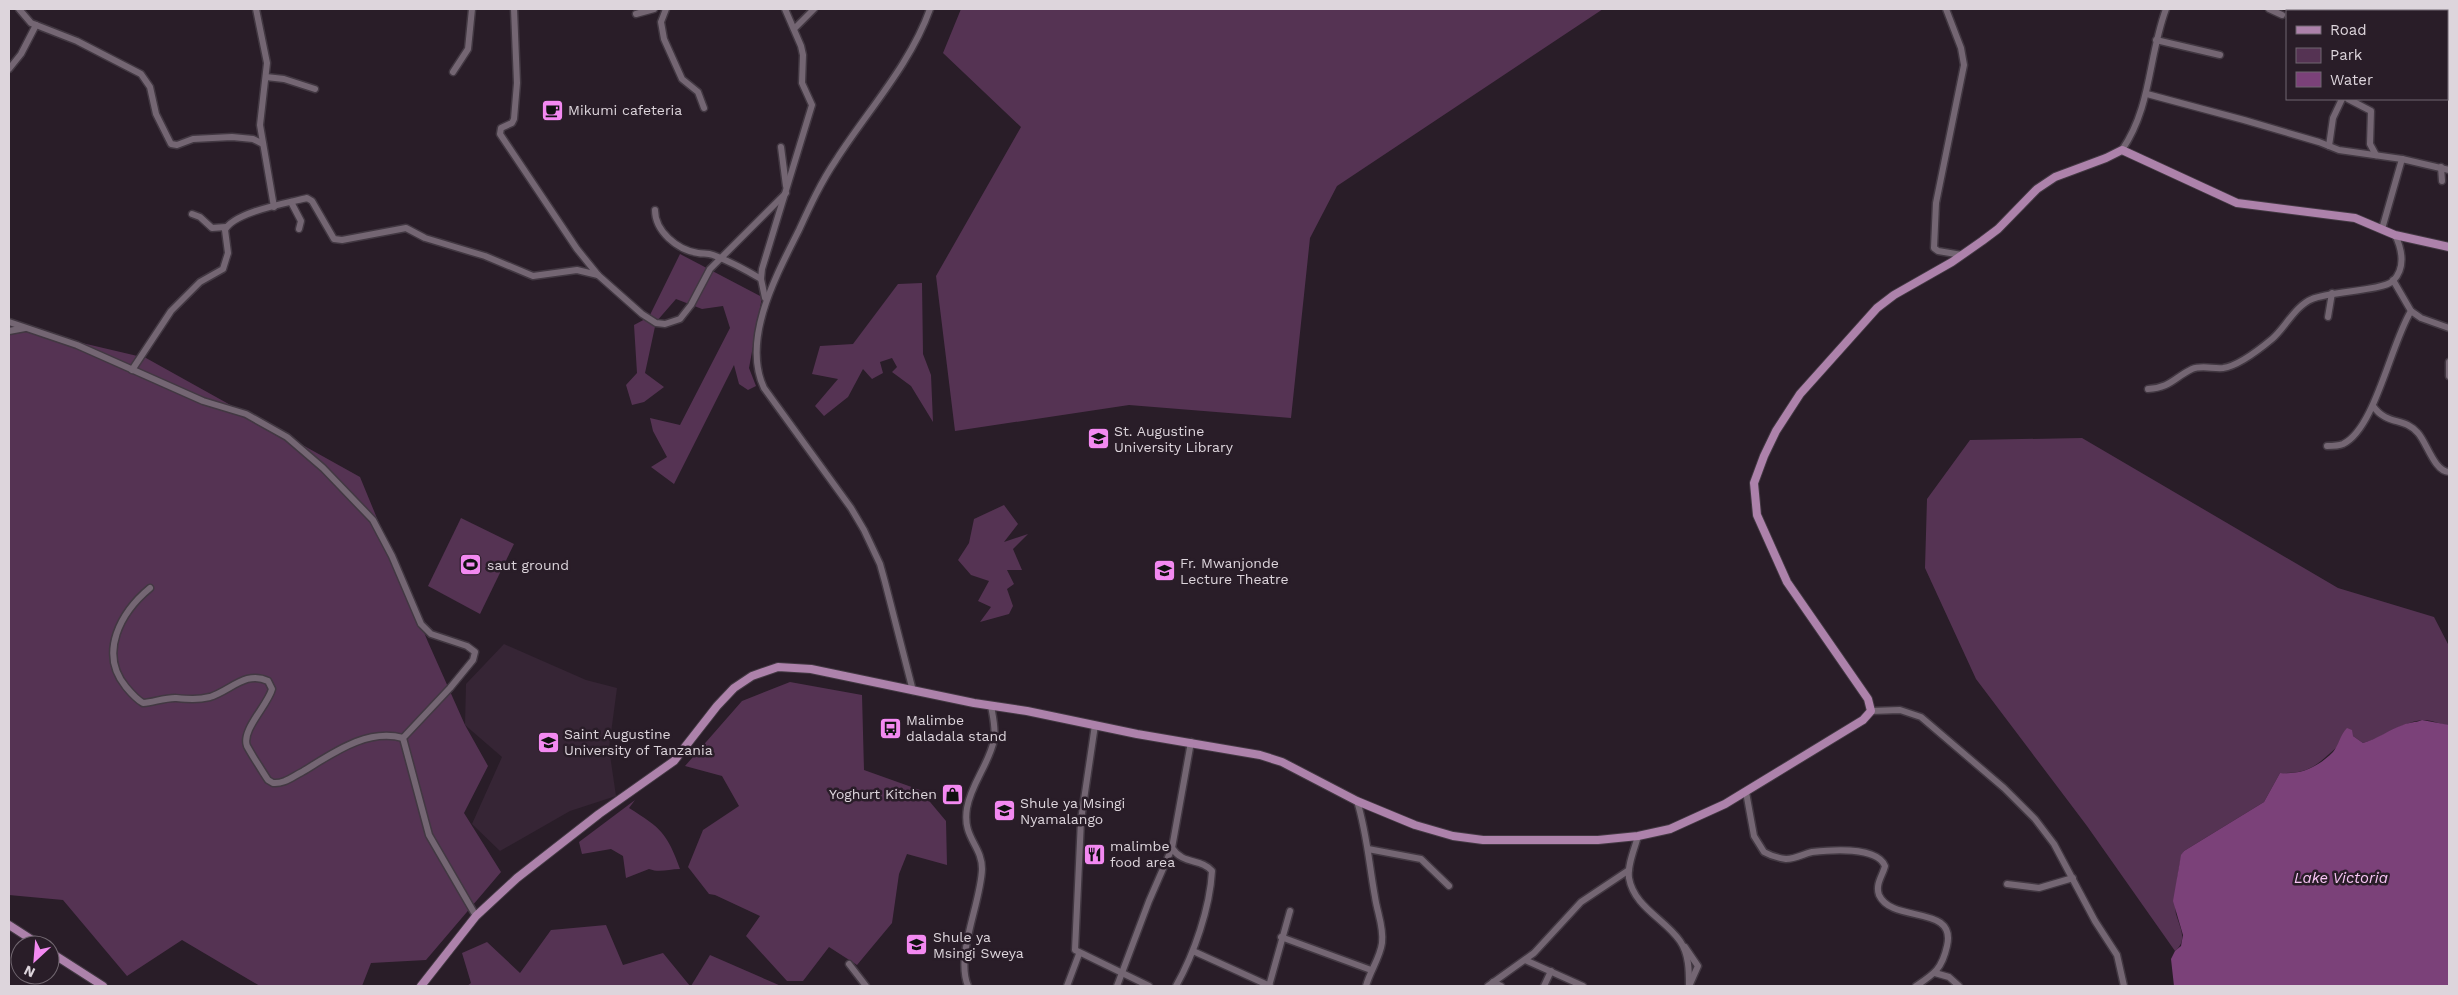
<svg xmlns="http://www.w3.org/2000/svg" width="2458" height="995" font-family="'Work Sans',sans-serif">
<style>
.built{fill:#362535}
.green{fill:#553353}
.water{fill:#7b4179}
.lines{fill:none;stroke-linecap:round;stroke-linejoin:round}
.minor-casing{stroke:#423842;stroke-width:9}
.major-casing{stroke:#423842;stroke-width:10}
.minor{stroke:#746673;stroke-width:6}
.major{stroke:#ad82ab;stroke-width:8}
.labels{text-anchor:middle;stroke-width:5;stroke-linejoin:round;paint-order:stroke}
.poi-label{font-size:14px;fill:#ddd5dc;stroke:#291d28;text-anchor:start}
.water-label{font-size:15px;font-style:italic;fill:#f8c5f5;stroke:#291d28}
</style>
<rect width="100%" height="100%" fill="#291d28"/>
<polygon class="built" points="504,644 586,680 617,688 609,748 616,796 570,811 500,851 472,824 502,757 465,725 466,684"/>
<g class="green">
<polygon points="961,9 1603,9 1337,186 1310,238 1291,418 1129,405 955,431 936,276 1021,127 943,53"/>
<polygon points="680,254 762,297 749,368 756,386 748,390 739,384 734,365 674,484 651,467 667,457 653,431 650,418 680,425 730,328 723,306 702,309 676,299 656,322 645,373 664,387 644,402 632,405 626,385 637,373 634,325 649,317"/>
<polygon points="922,283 923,354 931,375 933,422 911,386 892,372 897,367 892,358 880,362 883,373 872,379 863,369 848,397 824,416 815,406 838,379 812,374 820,346 853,344 898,284"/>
<polygon points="9,323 31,331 146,358 360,477 428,642 465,725 488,766 464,813 501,872 426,960 371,963 362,986 260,986 182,940 127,976 63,900 9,895"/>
<path d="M2082 438 2338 588 2434 617 2449 646V725C2441 725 2430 719 2422 720 2400 723 2384 737 2363 743L2353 736C2323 753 2320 775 2280 773L2264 802 2184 851C2178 859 2174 905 2176 914 2180 928 2188 940 2175 951L2087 826 1976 679 1925 568 1927 499 1970 440Z"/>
<polygon points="1004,505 1018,524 1004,542 1028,534 1013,549 1022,570 1007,570 1014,584 1007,589 1013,606 1009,614 980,622 991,607 978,601 989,581 971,575 958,560 969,543 974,519"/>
<polygon points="461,518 514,544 480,614 428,586"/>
<polygon points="790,682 862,695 864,770 920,790 946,821 947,865 907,854 899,874 892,923 857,965 829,947 803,981 787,981 746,936 760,916 715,895 709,894 688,867 703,830 739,806 722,776 685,766 742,701"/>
<path d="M635 800 629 808C661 828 667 833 680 869 668 869 660 873 649 869L626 878 623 856 611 849 582 854 579 842Z"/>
<polygon points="606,925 623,965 663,953 690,986 467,986 471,983 462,953 487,942 520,973 551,930"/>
<polygon points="710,955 781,986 691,986"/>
</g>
<path class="water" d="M2422 720 2449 725V986H2174L2171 959 2175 951 2181 946 2183 935 2173 901 2181 855 2184 851 2264 802 2280 773C2301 775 2318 767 2333 752 2339 745 2340 735 2347 728L2352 730 2353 736 2363 743C2377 739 2389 730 2403 725 2409 722 2415 723 2422 720Z"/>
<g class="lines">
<defs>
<g id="minor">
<polyline points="19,9 31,23 77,41 141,74 150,87 156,114 171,144 177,145 193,139 232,137 253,139 263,144"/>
<polyline points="256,9 267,63 260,125 274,207"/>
<polyline points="514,9 517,83 514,119 512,123 501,128 500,134 577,249 598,275 642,314 656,323 665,324 680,319 691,305 710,269 786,193"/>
<polyline points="666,9 661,22 664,39 682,79 698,92 704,108"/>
<polyline points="1946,9 1961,48 1964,65 1936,203 1934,248 1938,251 1962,255"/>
<polyline points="2269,9 2282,15"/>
<polyline points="636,14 654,9"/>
<polyline points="794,29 814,9"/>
<polyline points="2156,40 2220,55"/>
<polyline points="9,69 21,54 36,25"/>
<polyline points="453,72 468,49 472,9"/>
<polyline points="266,77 284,79 315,89"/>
<polyline points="2147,94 2244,120 2319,142 2339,150 2402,159 2449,170"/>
<polyline points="2348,99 2371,111 2370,144 2376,155"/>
<polyline points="2329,146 2333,118 2342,99"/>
<polyline points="781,147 786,186"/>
<path d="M2122 150C2152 106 2148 57 2166 9"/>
<polyline points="2441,167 2442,181"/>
<polyline points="291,202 301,221 299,229"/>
<path d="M655 210C655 231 677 250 698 253 703 254 708 253 713 255 729 261 746 270 761 279"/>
<polyline points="192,214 200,217 212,228 226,227"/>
<polyline points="2382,229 2402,159"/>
<polyline points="2393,280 2411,311 2421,318 2449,328"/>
<polyline points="765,298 761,279 762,269 812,105 802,83 803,55 801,46 785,9"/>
<polyline points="2328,317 2332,293"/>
<polyline points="9,322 77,345 203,401 246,414 287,437 323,468 373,520 392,556 421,624 431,634 467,646 475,652 473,660 450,688 403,738 429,835 476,916"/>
<polyline points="9,331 25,328"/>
<polyline points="2449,362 2449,376"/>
<path d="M132 370 171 311 200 282 223 269 228 253 225 230C234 212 287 203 307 198L312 201 334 239 342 240 406 228 425 238 485 256 533 276 577 270 598 275"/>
<path d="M2148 389C2170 388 2175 377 2192 369 2202 365 2213 369 2223 368 2238 366 2260 349 2272 339 2285 328 2295 306 2312 299 2330 291 2382 291 2393 281 2406 268 2402 249 2395 235"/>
<path d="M2373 406C2387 426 2405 417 2418 433 2427 443 2434 471 2449 472"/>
<path d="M2327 446C2333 446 2338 446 2343 444 2375 429 2391 343 2411 311"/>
<path d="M150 588C121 612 98 653 126 687 131 693 136 699 143 703 154 702 164 698 175 698 187 699 197 700 210 697 230 691 246 670 268 681L272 689C268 705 241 730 247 746 253 757 261 769 268 780L273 783C284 784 292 777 302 772 332 754 366 728 403 738"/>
<path d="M913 691 885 582 880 564 864 530 851 508 764 388C741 339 777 274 799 230 810 206 821 182 836 160 868 110 910 65 930 9"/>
<polyline points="1871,711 1900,710 1921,717 2004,788 2035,819 2054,844 2095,921 2117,955 2124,986"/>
<polyline points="1095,725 1081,820 1075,950 1149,986"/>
<path d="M1746 792 1754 836 1764 852C1771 856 1778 858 1786 859 1796 859 1803 854 1812 852 1830 850 1877 846 1885 866 1883 875 1875 884 1879 895 1892 924 1957 904 1947 946 1942 969 1934 974 1916 986"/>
<path d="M1357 801C1367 833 1369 864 1375 897 1377 912 1384 927 1382 943 1380 958 1370 971 1366 986"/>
<path d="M1638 836C1635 848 1627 865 1629 878 1634 907 1665 919 1680 941 1689 954 1689 971 1689 986"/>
<path d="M1172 848C1183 865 1201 858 1212 871 1210 908 1194 954 1176 986"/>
<polyline points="1368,849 1421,859 1449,886"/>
<polyline points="2007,884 2039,888 2073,878"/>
<polyline points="1281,937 1371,970"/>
<polyline points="1685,947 1698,966 1690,984"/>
<polyline points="1193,951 1270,986"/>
<polyline points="1525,960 1583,986"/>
<polyline points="849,964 866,986"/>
<polyline points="1935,973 1949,977 1959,986"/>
<polyline points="1493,982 1501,986"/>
<path d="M968 986C955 955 981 903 982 869 982 845 962 838 967 808 971 784 989 764 994 740 996 729 993 717 991 706"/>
<polyline points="1067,986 1079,954"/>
<polyline points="1117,986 1149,901 1172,848 1191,742"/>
<polyline points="1269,986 1290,911"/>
<polyline points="1488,986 1534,953 1581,902 1629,870"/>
<polyline points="1544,986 1551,971"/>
</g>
<g id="major">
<polyline points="9,925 40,945"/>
<polyline points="50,952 103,986"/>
<polyline points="421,986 476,916 517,878 599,814 674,761 717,706 734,688 752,676 778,667 811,669 974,703 1027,711 1137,734 1260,755 1282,762 1357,801 1415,825 1453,836 1483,840 1598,840 1638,836 1670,829 1725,804 1863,720 1871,711 1868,699 1787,582 1757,515 1754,483 1764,456 1776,431 1800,394 1877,308 1894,295 1952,262 1982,241 1998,229 2037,189 2055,177 2106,158 2122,150 2237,203 2355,218 2395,235 2449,247"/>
</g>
</defs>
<use href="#minor" class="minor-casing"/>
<use href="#major" class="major-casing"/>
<use href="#minor" class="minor"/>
<use href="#major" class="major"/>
</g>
<defs>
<symbol id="cafe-square" viewBox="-11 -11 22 22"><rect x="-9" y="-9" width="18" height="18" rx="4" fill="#f389f1" stroke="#291d28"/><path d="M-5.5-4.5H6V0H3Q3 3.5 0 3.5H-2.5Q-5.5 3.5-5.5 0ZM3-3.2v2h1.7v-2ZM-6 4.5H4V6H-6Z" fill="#111"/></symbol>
<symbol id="school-square" viewBox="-11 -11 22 22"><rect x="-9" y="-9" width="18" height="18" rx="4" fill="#f389f1" stroke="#291d28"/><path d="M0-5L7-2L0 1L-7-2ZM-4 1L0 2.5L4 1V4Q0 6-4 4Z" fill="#111"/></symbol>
<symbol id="stadium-square" viewBox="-11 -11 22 22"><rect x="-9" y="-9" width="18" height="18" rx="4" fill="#f389f1" stroke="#291d28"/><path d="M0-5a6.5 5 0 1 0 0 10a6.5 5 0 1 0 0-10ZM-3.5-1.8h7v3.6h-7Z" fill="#111"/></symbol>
<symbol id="bus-square" viewBox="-11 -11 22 22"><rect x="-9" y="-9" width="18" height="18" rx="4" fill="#f389f1" stroke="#291d28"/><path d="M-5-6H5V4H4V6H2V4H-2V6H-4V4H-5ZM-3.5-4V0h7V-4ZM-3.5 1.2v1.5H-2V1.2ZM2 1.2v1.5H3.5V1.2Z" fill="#111"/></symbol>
<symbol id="university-square" viewBox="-11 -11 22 22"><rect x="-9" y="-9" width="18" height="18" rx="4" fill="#f389f1" stroke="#291d28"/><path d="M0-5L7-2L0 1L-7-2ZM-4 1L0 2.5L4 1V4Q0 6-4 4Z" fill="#111"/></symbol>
<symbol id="shop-square" viewBox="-11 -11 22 22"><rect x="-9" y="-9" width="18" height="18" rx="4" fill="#f389f1" stroke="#291d28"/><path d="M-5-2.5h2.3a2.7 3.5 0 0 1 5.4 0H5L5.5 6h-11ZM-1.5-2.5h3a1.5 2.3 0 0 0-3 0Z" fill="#111"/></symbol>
<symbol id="restaurant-square" viewBox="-11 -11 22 22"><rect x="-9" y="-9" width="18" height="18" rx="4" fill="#f389f1" stroke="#291d28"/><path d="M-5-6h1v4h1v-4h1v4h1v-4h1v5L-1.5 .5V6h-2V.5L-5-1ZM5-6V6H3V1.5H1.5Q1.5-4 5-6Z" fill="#111"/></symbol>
</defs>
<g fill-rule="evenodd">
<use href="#cafe-square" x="540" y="98" width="25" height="25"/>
<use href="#school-square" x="1086" y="426" width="25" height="25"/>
<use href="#stadium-square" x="458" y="552" width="25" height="25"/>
<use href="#school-square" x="1152" y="558" width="25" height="25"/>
<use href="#bus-square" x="878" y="716" width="25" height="25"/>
<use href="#university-square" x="536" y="730" width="25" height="25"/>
<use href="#shop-square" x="940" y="782" width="25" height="25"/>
<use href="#school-square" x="992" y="798" width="25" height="25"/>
<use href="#restaurant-square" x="1082" y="842" width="25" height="25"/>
<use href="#school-square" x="904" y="932" width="25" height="25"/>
</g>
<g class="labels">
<g class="poi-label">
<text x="568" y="115">Mikumi cafeteria</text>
<text x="1114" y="436">St. Augustine<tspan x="1114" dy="16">University Library</tspan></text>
<text x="1180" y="568">Fr. Mwanjonde<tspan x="1180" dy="16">Lecture Theatre</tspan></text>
<text x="487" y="570">saut ground</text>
<text x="906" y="725">Malimbe<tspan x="906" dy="16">daladala stand</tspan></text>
<text x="564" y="739">Saint Augustine<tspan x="564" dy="16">University of Tanzania</tspan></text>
<text x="937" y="799" text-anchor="end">Yoghurt Kitchen</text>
<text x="1020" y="808">Shule ya Msingi<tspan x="1020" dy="16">Nyamalango</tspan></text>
<text x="1110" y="851">malimbe<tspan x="1110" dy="16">food area</tspan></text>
<text x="933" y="942">Shule ya<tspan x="933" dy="16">Msingi Sweya</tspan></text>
</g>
<g class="water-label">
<text x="2341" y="883">Lake Victoria</text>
</g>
</g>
<rect width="2458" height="995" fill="none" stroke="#ddd5dc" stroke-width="20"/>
<rect x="2286" y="10" width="162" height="90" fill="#291d28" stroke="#716770"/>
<rect x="2296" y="26" width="25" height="8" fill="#ad82ab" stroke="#716770"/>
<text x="2330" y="35" font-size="15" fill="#ddd5dc">Road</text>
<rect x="2296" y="48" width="25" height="15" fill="#553353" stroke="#716770"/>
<text x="2330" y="60" font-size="15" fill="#ddd5dc">Park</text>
<rect x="2296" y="72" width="25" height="15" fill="#7b4179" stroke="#716770"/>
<text x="2330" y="85" font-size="15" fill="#ddd5dc">Water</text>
<g transform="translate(35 960) rotate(206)"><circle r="24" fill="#291d28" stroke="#716770"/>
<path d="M0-4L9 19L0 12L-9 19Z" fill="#f389f1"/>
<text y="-8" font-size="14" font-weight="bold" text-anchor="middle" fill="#ddd5dc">N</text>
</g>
</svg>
